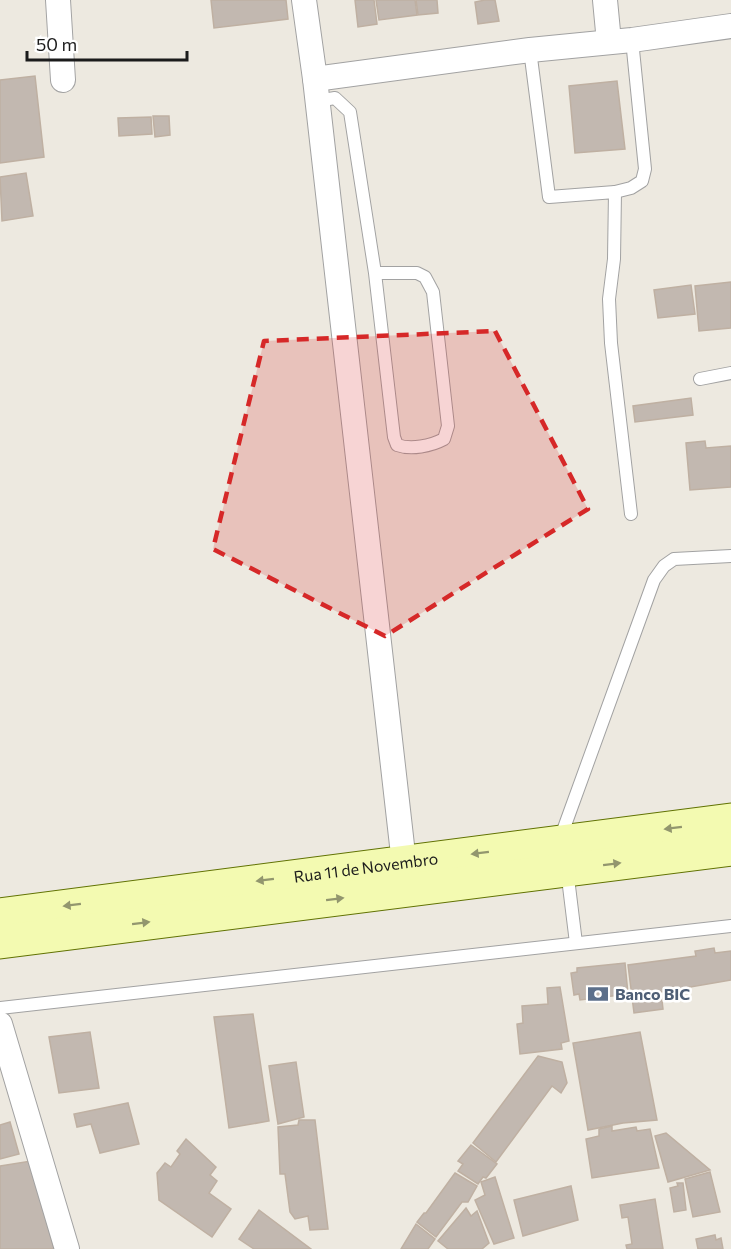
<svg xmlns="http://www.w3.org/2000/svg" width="731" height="1249" font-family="Commissioner,sans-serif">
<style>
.building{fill:#c2b8b0;stroke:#bfb0a2;stroke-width:1.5}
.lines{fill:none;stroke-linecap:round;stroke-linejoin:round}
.lane-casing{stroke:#a2a2a2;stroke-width:14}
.street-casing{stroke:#a2a2a2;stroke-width:26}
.secondary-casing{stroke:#617203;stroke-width:35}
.lane{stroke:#fff;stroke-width:12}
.street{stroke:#fff;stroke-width:24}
.secondary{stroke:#f3fab1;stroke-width:33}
.oneway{fill:#92966e}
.marked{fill:#d62828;fill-opacity:0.2;stroke:#d62828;stroke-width:4.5;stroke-dasharray:12 8;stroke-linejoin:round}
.labels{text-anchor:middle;stroke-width:5;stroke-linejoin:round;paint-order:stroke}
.street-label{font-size:16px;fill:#1b1b1b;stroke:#fff}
.service-label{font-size:16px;font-weight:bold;fill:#4e5e75;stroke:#fff;text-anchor:start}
</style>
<rect width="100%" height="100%" fill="#ede9e0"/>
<g class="building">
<polygon points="211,0 286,0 288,19 214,28"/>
<polygon points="355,0 374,0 377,24 358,27"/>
<polygon points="376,0 415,0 417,15 379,20"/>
<polygon points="416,0 437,0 438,13 418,15"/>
<polygon points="485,0 495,0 499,21 478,24 475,2"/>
<polygon points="35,76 44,157 0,163 0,80"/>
<polygon points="617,81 625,149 575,153 569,86"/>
<polygon points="153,116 169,116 170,135 155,137"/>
<polygon points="151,117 152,134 119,136 118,118"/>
<polygon points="26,173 33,216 2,221 0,177"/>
<polygon points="731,282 731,328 699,331 695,286"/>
<polygon points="691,285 695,314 658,318 654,290"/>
<polygon points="691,398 693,415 635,422 633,406"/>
<polygon points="705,441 706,448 731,446 731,487 690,490 686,443"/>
<polygon points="714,948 715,953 731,951 731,980 661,992 663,1009 634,1013 628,965 696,956 695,951"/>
<polygon points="625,963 628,994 580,1000 579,994 574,995 571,973 577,972 577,968"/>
<polygon points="560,987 569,1041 561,1043 562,1049 520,1054 517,1024 523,1023 522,1006 548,1004 547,988"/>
<polygon points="253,1014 269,1121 229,1128 214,1017"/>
<polygon points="90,1032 99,1088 59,1093 49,1037"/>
<polygon points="640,1032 657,1120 623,1123 588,1130 573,1043"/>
<polygon points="538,1056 562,1062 567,1083 561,1093 552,1086 496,1162 473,1143"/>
<polygon points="296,1062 304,1117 278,1124 269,1066"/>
<polygon points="128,1103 139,1144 100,1153 91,1124 77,1127 74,1114"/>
<polygon points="299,1120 315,1120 328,1229 310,1230 308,1216 295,1219 290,1212 285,1174 280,1174 278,1127 298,1125"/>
<polygon points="10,1122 19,1154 0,1159 0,1125"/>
<polygon points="612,1126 612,1131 636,1127 637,1131 650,1129 659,1168 592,1178 586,1139 599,1136 599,1129"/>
<polygon points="666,1133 710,1170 668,1182 655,1136"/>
<polygon points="186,1139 216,1167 210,1175 217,1181 209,1193 231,1209 212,1237 159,1200 157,1173 165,1163 171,1167 180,1154 177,1151"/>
<polygon points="471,1145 497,1164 486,1178 483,1177 478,1184 458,1171 463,1164 458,1161"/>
<polygon points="31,1161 54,1249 0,1249 0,1166"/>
<polygon points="710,1172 720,1212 693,1217 685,1179"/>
<polygon points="455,1173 477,1186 468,1202 462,1202 436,1237 417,1222 424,1213 426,1213"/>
<polygon points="495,1177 514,1238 494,1244 475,1200 485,1195 481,1182"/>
<polygon points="677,1183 683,1183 686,1210 674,1212 670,1188 678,1186"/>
<polygon points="571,1186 578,1220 523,1236 514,1200"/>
<polygon points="655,1199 663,1249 627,1249 626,1245 632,1244 628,1217 622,1218 620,1205"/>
<polygon points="466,1208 471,1216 477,1211 489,1243 482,1249 448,1249 438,1241"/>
<polygon points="259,1210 311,1249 254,1249 239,1239"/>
<polygon points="416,1224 435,1239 428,1249 401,1249"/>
<polygon points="715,1235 716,1240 721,1238 723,1249 698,1249 696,1239"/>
</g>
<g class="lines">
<defs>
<g id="lane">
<polyline points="530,50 549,197 615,192 614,259 609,299 611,343 631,514"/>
<path d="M317 101 335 98 350 112 375 273 394 437 397 445C411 450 431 446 444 439L448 426 433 292 425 277 417 273H375"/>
<polyline points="615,192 631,188 642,181 645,169 632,40"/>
<polyline points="700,379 731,373"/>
<polyline points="560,839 654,580 664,566 674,559 731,556"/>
<polyline points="567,870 576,943"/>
<polyline points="0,1008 731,926"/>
</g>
<g id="street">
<polyline points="58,0 63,80"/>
<polyline points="304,0 315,79 404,863"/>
<polyline points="605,0 609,42"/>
<polyline points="315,79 530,50 632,40 731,26"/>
<polyline points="0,1024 67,1249"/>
</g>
<g id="secondary">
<path id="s1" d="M0 915 731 820"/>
<polyline points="0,942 731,849"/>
</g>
</defs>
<use href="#lane" class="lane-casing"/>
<use href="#street" class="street-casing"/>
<use href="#secondary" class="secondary-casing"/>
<use href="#lane" class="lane"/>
<use href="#street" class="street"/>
<use href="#secondary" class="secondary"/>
</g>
<defs><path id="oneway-solid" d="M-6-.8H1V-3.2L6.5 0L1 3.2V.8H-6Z" transform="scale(1.5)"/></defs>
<g class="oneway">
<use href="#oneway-solid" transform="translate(673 828) rotate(173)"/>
<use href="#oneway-solid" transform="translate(480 853) rotate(173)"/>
<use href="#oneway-solid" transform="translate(612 864) rotate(-7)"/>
<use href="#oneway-solid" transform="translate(265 880) rotate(173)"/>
<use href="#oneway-solid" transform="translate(335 899) rotate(-7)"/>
<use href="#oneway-solid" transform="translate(72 905) rotate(173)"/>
<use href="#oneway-solid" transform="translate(141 923) rotate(-7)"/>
</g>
<path class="marked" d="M495 331 588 509 385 636 213 549 264 341Z"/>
<defs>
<symbol id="bank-bare" viewBox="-9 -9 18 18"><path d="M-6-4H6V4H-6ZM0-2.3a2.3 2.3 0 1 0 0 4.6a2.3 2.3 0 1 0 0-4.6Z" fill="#5c6f8a" stroke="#fff" stroke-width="2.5" paint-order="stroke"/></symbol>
</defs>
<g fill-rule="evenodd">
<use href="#bank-bare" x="583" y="979" width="30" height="30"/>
</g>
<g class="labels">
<g class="street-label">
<text dy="6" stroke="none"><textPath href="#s1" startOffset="369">Rua 11 de Novembro</textPath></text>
</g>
<g class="service-label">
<text x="615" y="1000">Banco BIC</text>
</g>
</g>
<path d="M27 51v9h160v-9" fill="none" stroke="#1b1b1b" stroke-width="3"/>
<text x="36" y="51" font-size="18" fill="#1b1b1b" stroke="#ffffff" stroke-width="4.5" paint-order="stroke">50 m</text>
</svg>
